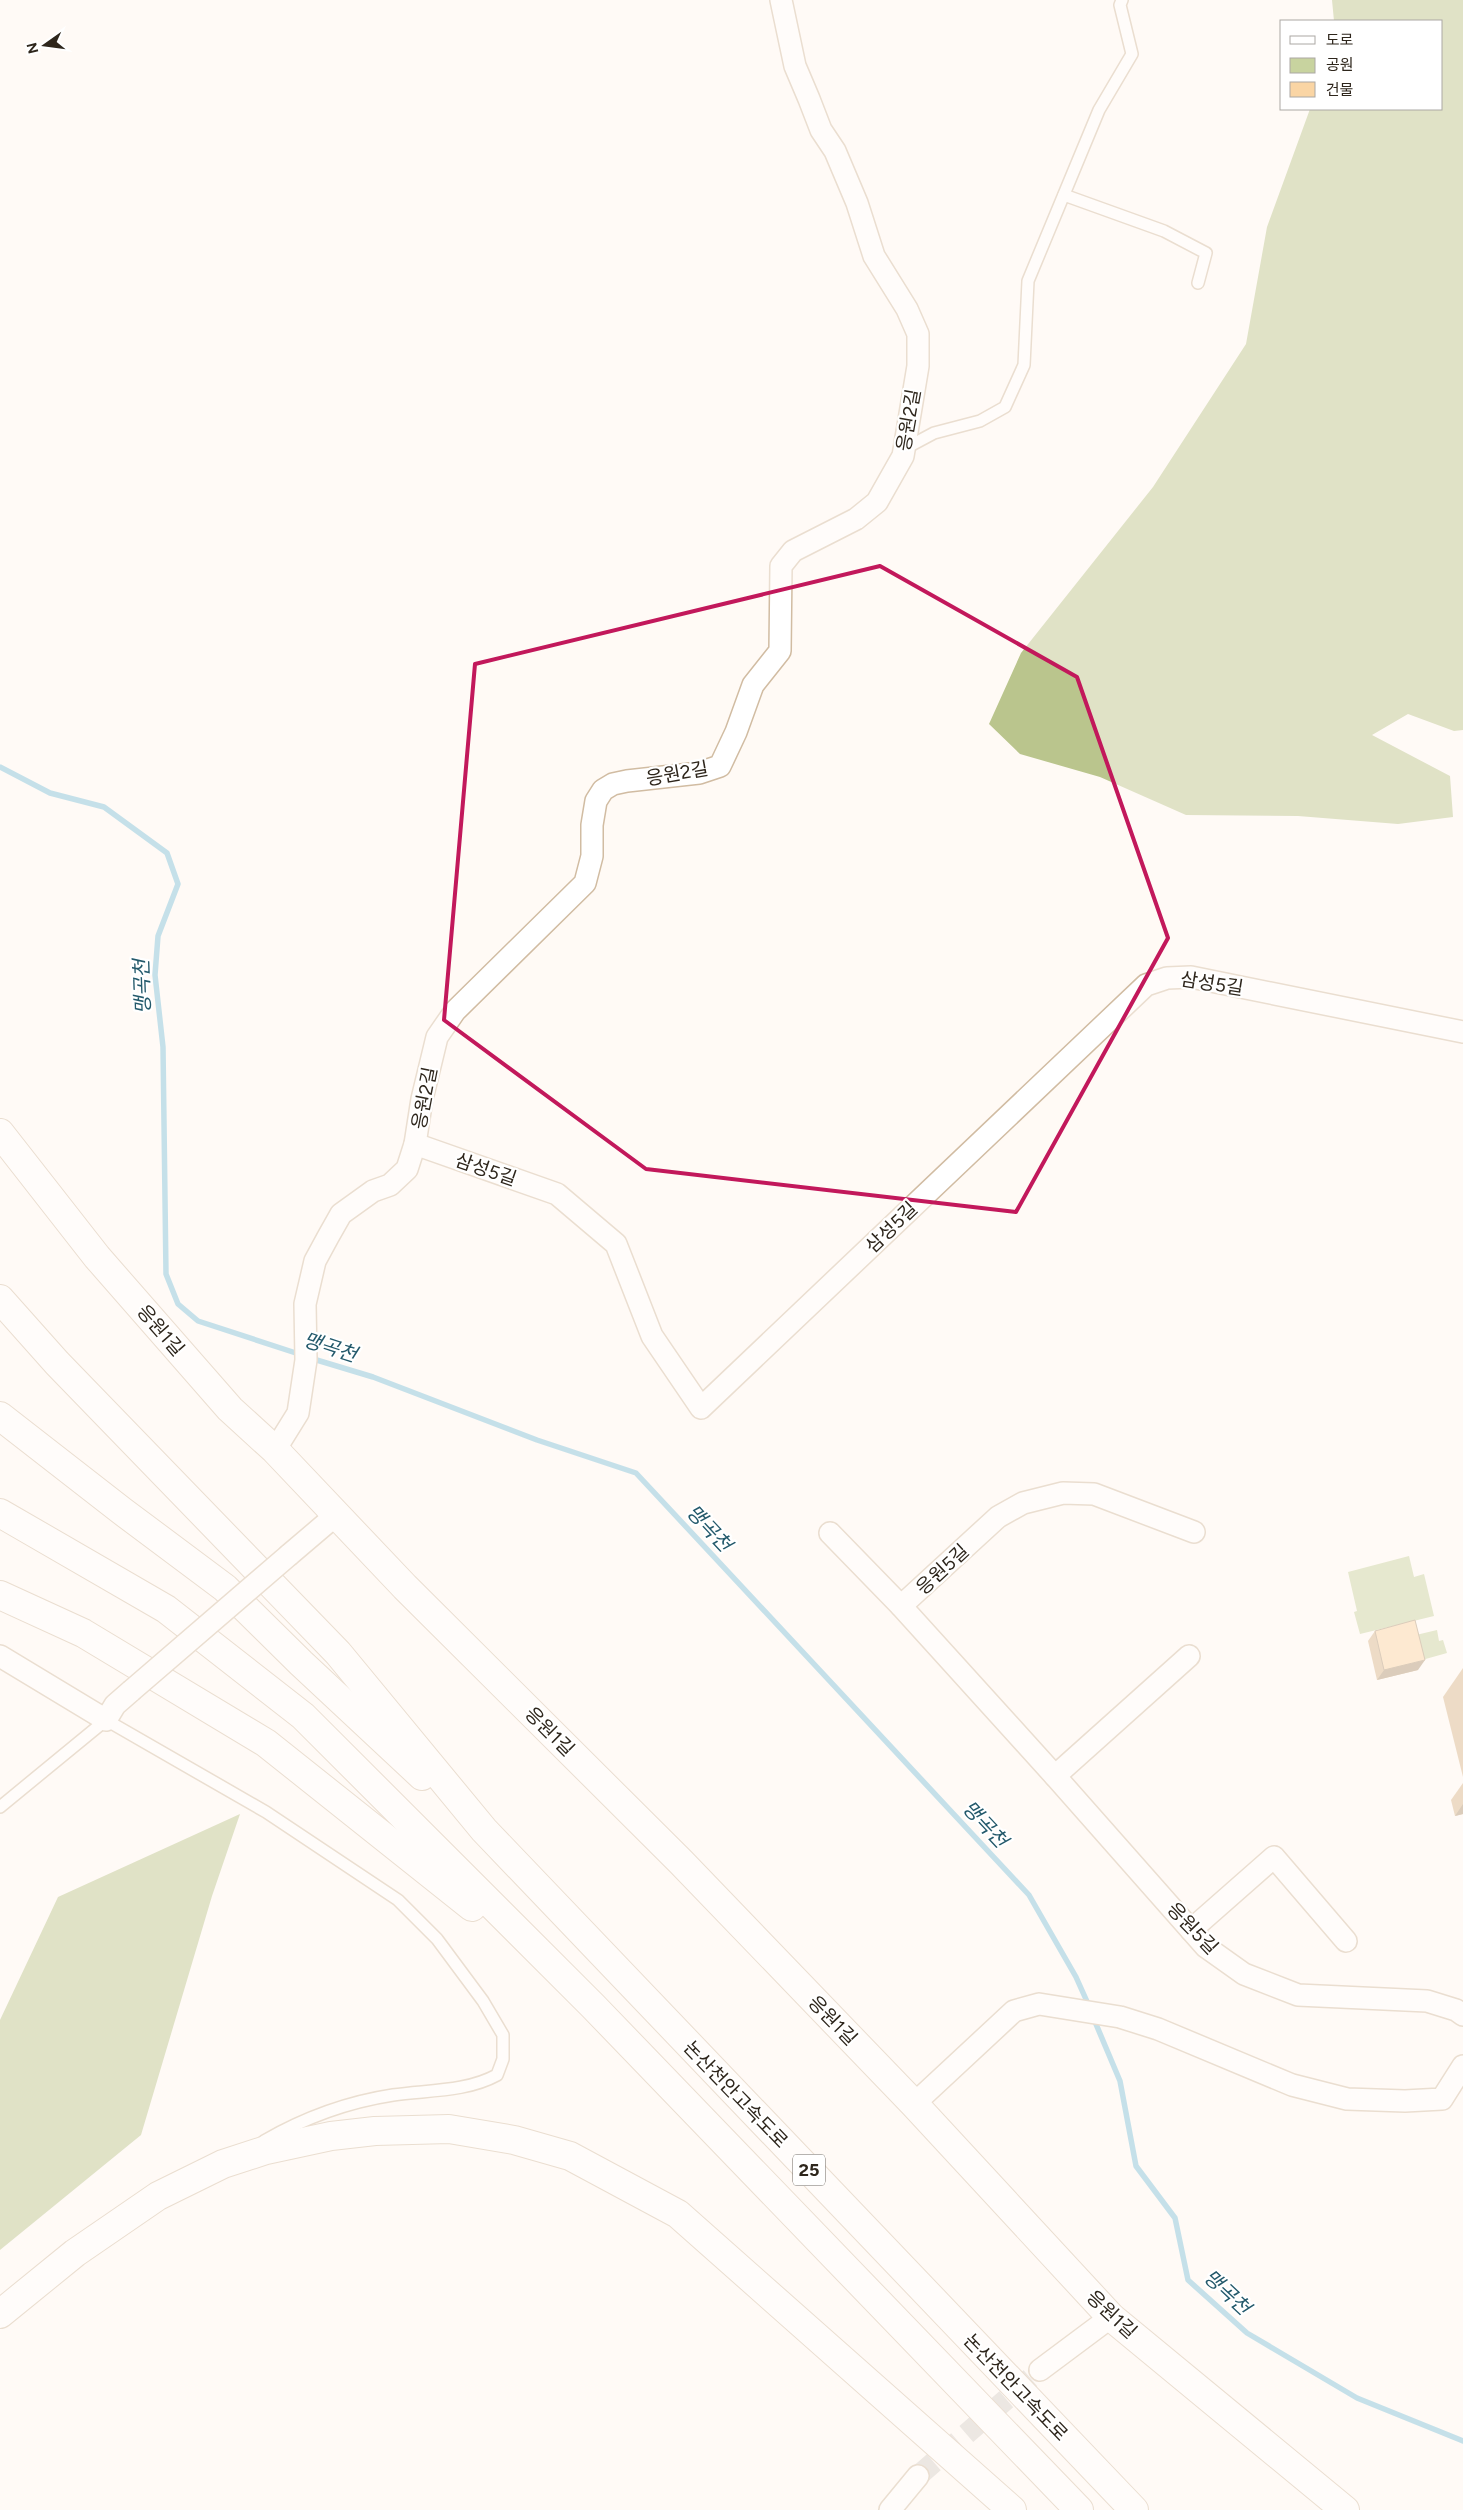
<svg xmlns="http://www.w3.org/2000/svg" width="1463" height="2510" font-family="Figtree,'Noto Sans KR',sans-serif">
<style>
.green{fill:#c8d39f}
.forest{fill:#bac58d}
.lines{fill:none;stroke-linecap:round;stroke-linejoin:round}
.stream{stroke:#7fc2da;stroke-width:5.5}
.street-tunnel{stroke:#d5d0ca;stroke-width:21;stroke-dasharray:21 11;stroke-linecap:butt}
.lane-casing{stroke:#d1bca2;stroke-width:14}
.street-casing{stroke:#d1bca2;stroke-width:24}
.secondary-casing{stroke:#d1bca2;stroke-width:30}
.highway-casing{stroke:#d1bca2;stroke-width:30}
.lane{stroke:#fff;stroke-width:11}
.street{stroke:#fff;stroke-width:21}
.secondary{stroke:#fff;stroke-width:28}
.highway{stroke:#fff;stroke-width:28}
.street-bridge-casing{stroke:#d1bca2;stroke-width:24;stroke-linecap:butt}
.street-bridge{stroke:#fff;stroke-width:21}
.wall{fill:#d7b78d}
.shaded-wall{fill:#af9573}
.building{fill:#fad5a4;stroke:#af9573}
.marked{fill:none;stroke:#c2185b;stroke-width:4;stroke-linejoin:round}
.labels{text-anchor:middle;stroke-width:4.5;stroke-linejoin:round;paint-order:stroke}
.shield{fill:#fff;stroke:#6d6760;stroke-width:1}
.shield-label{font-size:18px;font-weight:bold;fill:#2e261c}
.street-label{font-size:19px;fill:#2e261c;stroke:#fff}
.water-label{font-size:20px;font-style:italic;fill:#23596b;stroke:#fff}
</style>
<rect width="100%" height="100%" fill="#fffaf5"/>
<g class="green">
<polygon points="1409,1556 1414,1577 1424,1574 1434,1616 1360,1634 1354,1612 1357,1611 1348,1572"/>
<polygon points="1437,1630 1439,1641 1443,1640 1447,1653 1422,1660 1416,1635"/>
</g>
<g class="forest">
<polygon points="1332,0 1463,0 1463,730 1454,731 1408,714 1372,735 1450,776 1453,817 1398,824 1298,816 1186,815 1100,777 1020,754 989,724 1021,653 1153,487 1246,344 1267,227 1310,109 1442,109 1442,21 1334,21"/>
<polygon points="240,1814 212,1896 141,2135 0,2250 0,2020 58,1897"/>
</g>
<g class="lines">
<g class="stream">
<polyline points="0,767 50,793 104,807 167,853 178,884 158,936 155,975 163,1047 166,1274 178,1304 198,1321 302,1355"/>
<polyline points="310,1358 373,1377 537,1440 636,1473 1029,1895 1076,1977 1089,2006"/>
<polyline points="1093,2017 1120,2081 1136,2166 1175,2218 1188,2280 1247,2333 1357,2398 1463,2441"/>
</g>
<polyline class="street-tunnel" points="918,2476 1040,2370"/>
<defs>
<g id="lane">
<polyline points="1064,195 1164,231 1206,253 1198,283"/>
<polyline points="904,449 934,433 980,421 1005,407 1024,365 1028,281 1099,110 1132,54 1120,5 1122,0"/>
<path d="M0 1807 106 1720 266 1812 398 1900 437 1939 483 2001 503 2035V2059L497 2075C466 2092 427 2090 393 2095 347 2102 304 2118 264 2141"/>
</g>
<g id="street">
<polyline points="415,1144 557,1194 616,1244 652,1336 701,1408 1146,985 1167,978 1191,977 1463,1032"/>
<polyline points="275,1450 298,1413 306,1360 305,1304 315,1261 328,1237 341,1214 373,1191 390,1185 407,1169 415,1144 422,1099 437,1037 455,1011 585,883 592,856 592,825 596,801 603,790 613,784 627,781 699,773 720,766 736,732 753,685 780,651 781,566 793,551 856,519 877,502 903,456 918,366 918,334 907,309 874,256 857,203 835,151 821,130 809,99 795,66 781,0"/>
<polyline points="830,1533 901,1606 1055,1776 1206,1947 1244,1974 1298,1995 1427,2001 1456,2010 1463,2015"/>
<polyline points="289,1555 336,1515"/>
<polyline points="901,1606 998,1517 1023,1503 1063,1493 1094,1494 1194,1532"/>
<polyline points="0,1656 106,1720 115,1705 131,1691"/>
<polyline points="1055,1776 1189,1656"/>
<polyline points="1191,1930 1274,1857 1346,1941"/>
<polyline points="914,2104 1014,2011 1039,2004 1120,2017 1158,2029 1292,2085 1347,2099 1405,2101 1442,2099 1463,2066"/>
<polyline points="1040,2370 1111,2317"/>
<polyline points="890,2510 918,2476"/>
</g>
<polyline id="secondary" points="0,1133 97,1257 230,1409 275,1450 405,1587 681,1862 914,2104 1111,2317 1345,2510"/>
<g id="highway">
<polyline points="0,1299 57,1363 338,1653 484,1830 1134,2510"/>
<polyline points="0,1416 122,1511 225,1588 301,1663 422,1776"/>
<polyline points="0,1513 166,1609 303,1716 593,2006 1079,2510"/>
<polyline points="0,1595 83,1633 266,1743 472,1907"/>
<polyline points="0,2314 75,2253 158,2196 223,2164 266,2150 331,2136 375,2131 449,2129 514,2140 570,2156 678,2214 1012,2510"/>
</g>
</defs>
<use href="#lane" class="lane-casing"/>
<use href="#street" class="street-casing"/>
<use href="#secondary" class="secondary-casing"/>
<use href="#highway" class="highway-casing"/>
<use href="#lane" class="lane"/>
<use href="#street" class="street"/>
<use href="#secondary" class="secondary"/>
<use href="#highway" class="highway"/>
<defs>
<polyline id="street-bridge" points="131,1691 289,1555"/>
</defs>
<use href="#street-bridge" class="street-bridge-casing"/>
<use href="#street-bridge" class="street-bridge"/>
</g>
<g class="wall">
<polygon points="1375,1631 1418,1670 1377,1680 1368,1641"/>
<polygon points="1463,1668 1463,1777 1443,1697"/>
<polygon points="1463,1783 1463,1814 1455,1816 1451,1800"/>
</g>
<g class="shaded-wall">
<polygon points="1425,1660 1418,1670 1377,1680 1384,1670"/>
<polygon points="1463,1804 1463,1814 1455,1816"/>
</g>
<polygon class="building" points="1415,1620 1425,1660 1384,1670 1375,1631"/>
<path d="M0 0H1463V2510H0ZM880 566 1077 677 1168 938 1016 1212 646 1169 444 1020 475 664Z" fill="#fffaf5" fill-opacity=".55" fill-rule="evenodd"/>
<path class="marked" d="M880 566 1077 677 1168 938 1016 1212 646 1169 444 1020 475 664Z"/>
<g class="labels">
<rect class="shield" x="793" y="2154.5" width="32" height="31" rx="4"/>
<g class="shield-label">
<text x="809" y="2176">25</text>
</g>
<g class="street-label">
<text transform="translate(908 420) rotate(-80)" y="7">응원2길</text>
<text transform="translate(677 773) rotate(-10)" y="7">응원2길</text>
<text transform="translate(1212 983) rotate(9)" y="7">삼성5길</text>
<text transform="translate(424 1098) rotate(-79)" y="7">응원2길</text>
<text transform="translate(486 1169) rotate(19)" y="7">삼성5길</text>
<text transform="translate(891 1227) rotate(-44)" y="7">삼성5길</text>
<text transform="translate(161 1330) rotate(49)" y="7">응원1길</text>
<text transform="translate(942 1569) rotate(-43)" y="7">응원5길</text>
<text transform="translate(550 1731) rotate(45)" y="7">응원1길</text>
<text transform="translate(1193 1928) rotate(46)" y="7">응원5길</text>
<text transform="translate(833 2020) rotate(46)" y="7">응원1길</text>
<text transform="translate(736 2094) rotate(46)" y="7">논산천안고속도로</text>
<text transform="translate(1112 2314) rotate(43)" y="7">응원1길</text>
<text transform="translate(1016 2387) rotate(46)" y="7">논산천안고속도로</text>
</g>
<g class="water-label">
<text transform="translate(142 987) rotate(-92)" y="7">맹곡천</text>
<text transform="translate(330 1347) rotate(18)" y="7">맹곡천</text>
<text transform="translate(709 1528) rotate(47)" y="7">맹곡천</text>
<text transform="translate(985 1824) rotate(47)" y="7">맹곡천</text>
<text transform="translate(1227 2292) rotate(43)" y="7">맹곡천</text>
</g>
</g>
<rect x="1280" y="20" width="162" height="90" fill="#ffffff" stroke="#aba8a4"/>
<rect x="1290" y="36" width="25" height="8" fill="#ffffff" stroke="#aba8a4"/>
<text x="1326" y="45" font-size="15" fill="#2e261c">도로</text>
<rect x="1290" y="58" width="25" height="15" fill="#c8d39f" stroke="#aba8a4"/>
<text x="1326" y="70" font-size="15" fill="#2e261c">공원</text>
<rect x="1290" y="82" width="25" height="15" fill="#fad5a4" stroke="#aba8a4"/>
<text x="1326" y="95" font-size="15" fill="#2e261c">건물</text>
<g transform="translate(45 45) rotate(256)" stroke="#ffffff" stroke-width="4" paint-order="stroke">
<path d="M0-4L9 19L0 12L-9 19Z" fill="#2e261c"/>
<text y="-8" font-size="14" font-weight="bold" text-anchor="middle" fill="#2e261c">N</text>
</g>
</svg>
